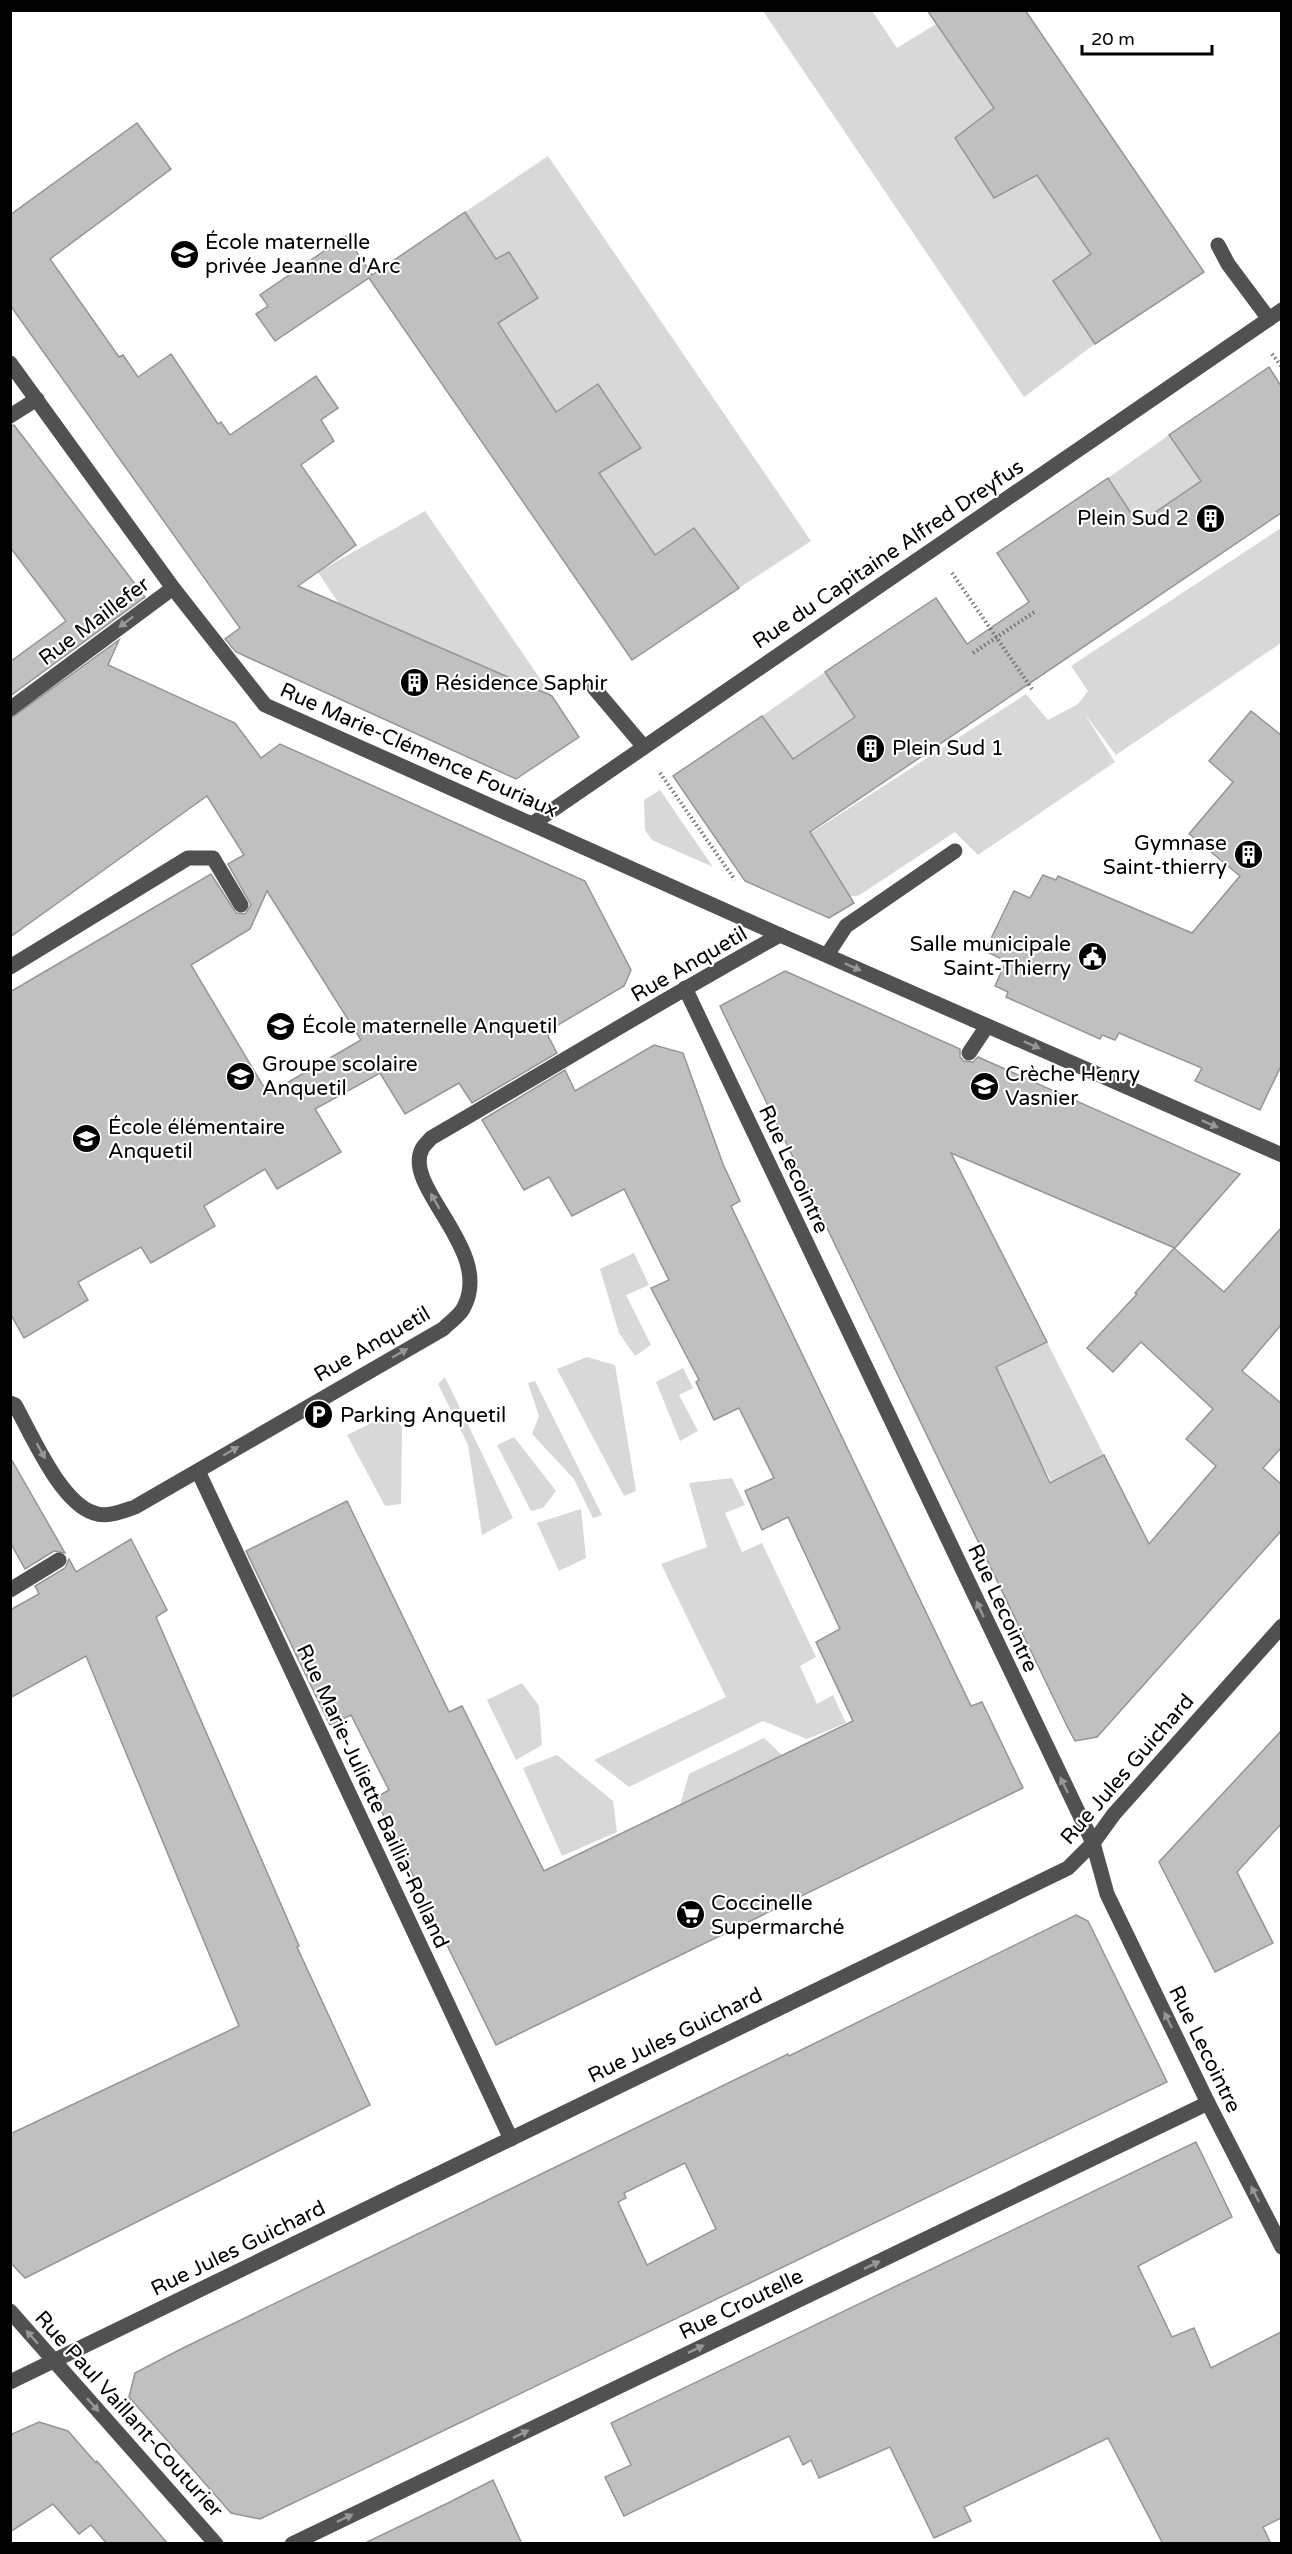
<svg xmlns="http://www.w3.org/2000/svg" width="1292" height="2554" font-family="'Varela Round',sans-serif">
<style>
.green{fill:#d8d8d8}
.building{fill:#c0c0c0;stroke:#959595;stroke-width:1.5;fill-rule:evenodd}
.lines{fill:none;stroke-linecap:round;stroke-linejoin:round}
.path{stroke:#737373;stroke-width:4;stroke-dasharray:1.5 3;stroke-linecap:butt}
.minor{stroke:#515151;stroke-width:15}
.oneway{fill:#979797}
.labels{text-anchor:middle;stroke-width:4.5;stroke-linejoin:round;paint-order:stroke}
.poi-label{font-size:21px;fill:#000;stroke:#fff;text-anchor:start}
.street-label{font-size:21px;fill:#000;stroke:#fff}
</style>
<rect width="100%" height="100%" fill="#fff"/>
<g class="green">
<polygon points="763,11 872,11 897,48 936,24 994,108 955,138 994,197 1037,175 1091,254 1053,281 1095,344 1024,397"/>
<polygon points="548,156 811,541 739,588 694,528 655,555 599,473 641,447 598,384 556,412 498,323 538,298 509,252 496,259 465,212"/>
<polygon points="1169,435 1201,481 1138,524 1108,478"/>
<polygon points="425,511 552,696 339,604 318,572"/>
<polygon points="1281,528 1281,643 1116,755 1084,713 1115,762 978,855 955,832 858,896 799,900 749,873 1026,694 1048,720 1078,704 1088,691 1071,666"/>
<polygon points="825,672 855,717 793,759 762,716"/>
<polygon points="660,790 713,867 652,840 645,830 644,800"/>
<polygon points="634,1253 649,1285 626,1295 651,1345 635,1356 619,1333 600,1269"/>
<polygon points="1047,1342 1104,1455 1052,1482 1038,1457 1025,1464 994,1369"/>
<polygon points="587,1357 615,1365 636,1491 624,1496 557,1369"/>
<polygon points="683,1368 693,1388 679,1395 698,1431 680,1441 656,1382"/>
<polygon points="445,1377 513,1518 482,1535 468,1445 438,1384"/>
<polygon points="535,1381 602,1515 593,1518 574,1479 532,1434 539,1416 528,1383"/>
<polygon points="392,1413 402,1428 401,1504 385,1506 347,1435"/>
<polygon points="514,1437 556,1491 543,1508 531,1511 497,1445"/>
<polygon points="732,1478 745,1505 725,1513 742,1552 762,1543 816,1657 800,1666 817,1704 833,1695 846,1723 807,1739 763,1721 629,1787 594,1760 726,1697 661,1564 707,1547 689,1483"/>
<polygon points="581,1509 586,1558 559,1571 537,1523"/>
<polygon points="522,1683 539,1706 542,1745 516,1760 487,1700"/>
<polygon points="764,1738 782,1755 680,1805 689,1774"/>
<polygon points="557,1755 613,1801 617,1832 562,1856 523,1768"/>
</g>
<g class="building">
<polygon points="927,10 1025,10 1204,272 1095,344 1053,281 1091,254 1037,175 994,198 955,138 994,108"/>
<polygon points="137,123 171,169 50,259 119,357 123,355 138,377 171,354 218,424 221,422 230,435 316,376 338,408 321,420 334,441 301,465 356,545 298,586 552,696 579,737 516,779 236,652 225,639 240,628 10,305 10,215"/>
<polygon points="465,212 496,259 509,252 538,298 498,323 556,412 598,384 641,448 599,473 655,555 694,528 739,588 632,660 369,278 275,341 256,314 268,306 260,295 346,236 372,275"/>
<polygon points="1269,367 1281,386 1281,513 810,832 854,903 829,918 745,881 673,776 762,716 793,759 855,717 825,672 936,598 967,644 1029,602 997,553 1108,478 1138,524 1201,481 1169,435"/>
<polygon points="14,425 145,597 10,696 10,662 66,621 10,547 10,426"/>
<path d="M119 640 108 665 235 723 261 758 280 744 585 881 631 970 624 986 546 1032 557 1053 472 1103 459 1083 405 1114 380 1073 315 1109 341 1152 277 1189 265 1169 204 1206 215 1226 151 1263 141 1247 78 1282 88 1300 24 1338 10 1313V992L211 874 236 913 245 914 251 905 228 864 244 855 207 796 10 937V719ZM267 891 361 1040 268 1094 191 965 250 929Z"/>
<polygon points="1251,711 1281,735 1281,1066 1260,1110 1195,1081 1202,1068 1119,1033 1115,1040 1102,1035 1100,1039 1006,997 1008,992 995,986 1006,961 985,951 1014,891 1030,898 1043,875 1056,880 1058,876 1192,933 1240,876 1189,834 1233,782 1209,761"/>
<polygon points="785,971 960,1049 960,1057 964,1061 973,1062 978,1057 1240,1174 1175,1248 951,1153 1047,1342 996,1367 1050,1483 1104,1455 1149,1544 1216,1466 1186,1439 1213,1409 1141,1342 1113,1372 1087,1348 1137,1294 1135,1293 1174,1248 1224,1292 1281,1228 1281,1325 1242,1371 1281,1403 1281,1448 1263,1468 1281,1484 1281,1531 1097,1737 1075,1741 1068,1728 720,1006"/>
<polygon points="654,1045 683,1053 723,1164 740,1201 731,1206 971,1706 982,1702 1023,1788 496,2045 375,1798 389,1790 351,1715 330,1725 246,1551 347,1501 449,1712 462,1706 544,1871 853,1721 816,1642 840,1629 788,1517 762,1530 745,1491 774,1478 739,1408 714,1420 696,1382 699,1380 651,1288 669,1280 624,1189 572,1216 549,1177 524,1190 482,1120 565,1070 575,1091"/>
<polygon points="10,1457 65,1553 54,1551 25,1569 10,1542"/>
<polygon points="131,1539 167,1610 156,1617 299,1946 297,1947 370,2105 25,2278 10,2262 10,2134 239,2026 86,1656 10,1698 10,1610 39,1594 35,1586 65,1568 69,1559 76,1572"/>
<polygon points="1281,1731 1281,1824 1237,1872 1273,1943 1215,1972 1159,1862"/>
<path d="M1076 1915 1088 1921 1167 2082 260 2519 231 2513 129 2397 135 2373 181 2349 788 2054 789 2056ZM685 2163 716 2229 647 2265 618 2202 626 2198 624 2193Z"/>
<polygon points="1196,2142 1232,2217 1138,2266 1172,2337 1194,2328 1211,2368 1281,2332 1281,2518 1263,2527 1271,2544 1163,2544 1108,2438 964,2507 971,2521 934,2538 890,2447 819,2478 811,2460 803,2465 789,2436 624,2516 605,2477 631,2465 611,2423"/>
<polygon points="39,2422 68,2431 96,2463 97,2461 168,2544 107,2544 91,2525 79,2534 53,2504 10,2532 10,2435"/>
<polygon points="493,2480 522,2544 363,2544 448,2503"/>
</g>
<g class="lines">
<g class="path">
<polyline points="1272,354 1282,367"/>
<polyline points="952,573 1032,689"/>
<polyline points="973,653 1036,611"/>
<polyline points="660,773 735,880"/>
</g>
<g class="minor">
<polyline points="1218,245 1228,264 1269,319"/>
<polyline points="10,363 173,588 265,705 780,935 1282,1155"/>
<polyline points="10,416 37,399"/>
<polyline points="594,688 644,747"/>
<polyline points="10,709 173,588"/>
<polyline points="532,824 1282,310"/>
<polyline points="827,955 846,926 955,851"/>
<polyline points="10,967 188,858 213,858 241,905"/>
<polyline points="685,988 1093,1843 1107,1894 1208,2103 1282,2247"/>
<polyline points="969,1053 987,1026"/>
<path d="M10 1403 15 1405C32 1435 60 1502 94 1513 107 1518 123 1511 135 1507L443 1329C449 1323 459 1316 463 1309 496 1251 402 1188 422 1149 424 1145 428 1142 431 1138 547 1071 662 1000 780 935"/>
<polyline points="198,1471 511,2139"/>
<polyline points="10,1590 59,1560"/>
<polyline points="10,2311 216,2544"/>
<polyline points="10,2382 1068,1868 1093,1843 1114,1814 1282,1626"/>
<polyline points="292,2544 1208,2103"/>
</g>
</g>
<defs><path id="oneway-solid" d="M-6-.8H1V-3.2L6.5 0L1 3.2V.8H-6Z" transform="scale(1.5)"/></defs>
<g class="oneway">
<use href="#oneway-solid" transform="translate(126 622) rotate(143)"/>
<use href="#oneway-solid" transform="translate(853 967) rotate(24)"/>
<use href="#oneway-solid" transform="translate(1032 1045) rotate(24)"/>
<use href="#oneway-solid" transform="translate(1210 1124) rotate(24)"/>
<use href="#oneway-solid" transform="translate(435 1201) rotate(-120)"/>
<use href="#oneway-solid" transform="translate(400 1353) rotate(-30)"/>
<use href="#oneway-solid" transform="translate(41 1451) rotate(61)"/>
<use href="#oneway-solid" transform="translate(231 1451) rotate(-30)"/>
<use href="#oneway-solid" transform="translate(980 1609) rotate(-115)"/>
<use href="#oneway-solid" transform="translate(1064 1785) rotate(-116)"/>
<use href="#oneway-solid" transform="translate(1168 2020) rotate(-116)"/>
<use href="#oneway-solid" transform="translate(1255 2194) rotate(-117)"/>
<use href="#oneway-solid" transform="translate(872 2265) rotate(-26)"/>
<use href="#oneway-solid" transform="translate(32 2337) rotate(-132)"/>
<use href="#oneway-solid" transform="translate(696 2349) rotate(-26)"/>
<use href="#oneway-solid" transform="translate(93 2405) rotate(48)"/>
<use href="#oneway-solid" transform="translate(521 2434) rotate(-26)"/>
<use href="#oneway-solid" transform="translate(345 2518) rotate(-26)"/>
</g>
<defs>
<symbol id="school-disc" viewBox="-11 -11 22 22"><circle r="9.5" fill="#000" stroke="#fff"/><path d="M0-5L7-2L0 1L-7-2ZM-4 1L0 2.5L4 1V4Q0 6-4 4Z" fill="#fff"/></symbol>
<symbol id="building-disc" viewBox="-11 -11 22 22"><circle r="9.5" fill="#000" stroke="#fff"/><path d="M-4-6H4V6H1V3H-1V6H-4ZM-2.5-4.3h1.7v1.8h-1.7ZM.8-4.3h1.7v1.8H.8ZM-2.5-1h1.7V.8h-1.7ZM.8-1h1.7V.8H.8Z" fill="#fff"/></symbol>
<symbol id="civic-disc" viewBox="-11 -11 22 22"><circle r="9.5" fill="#000" stroke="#fff"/><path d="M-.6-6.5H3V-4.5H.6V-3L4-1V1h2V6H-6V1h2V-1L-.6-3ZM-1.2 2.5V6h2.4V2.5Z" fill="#fff"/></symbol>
<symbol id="parking-disc" viewBox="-11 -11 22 22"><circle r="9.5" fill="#000" stroke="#fff"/><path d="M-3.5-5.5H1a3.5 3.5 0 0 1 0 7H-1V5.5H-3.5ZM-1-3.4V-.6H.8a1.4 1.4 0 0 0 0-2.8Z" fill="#fff"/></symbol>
<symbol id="supermarket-disc" viewBox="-11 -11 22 22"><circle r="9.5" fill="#000" stroke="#fff"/><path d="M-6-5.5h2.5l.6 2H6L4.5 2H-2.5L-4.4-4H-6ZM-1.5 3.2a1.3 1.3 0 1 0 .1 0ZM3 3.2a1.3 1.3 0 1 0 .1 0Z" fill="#fff"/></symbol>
</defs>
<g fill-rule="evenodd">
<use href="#school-disc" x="168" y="238" width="33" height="33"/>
<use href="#building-disc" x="1194" y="502" width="33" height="33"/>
<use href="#building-disc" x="398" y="666" width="33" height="33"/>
<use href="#building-disc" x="854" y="732" width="33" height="33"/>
<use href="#building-disc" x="1232" y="838" width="33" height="33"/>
<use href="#civic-disc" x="1076" y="940" width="33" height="33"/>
<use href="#school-disc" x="264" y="1010" width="33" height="33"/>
<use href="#school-disc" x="224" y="1060" width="33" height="33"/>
<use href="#school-disc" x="968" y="1070" width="33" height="33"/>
<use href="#school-disc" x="70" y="1122" width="33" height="33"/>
<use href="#parking-disc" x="302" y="1398" width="33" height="33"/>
<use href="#supermarket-disc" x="674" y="1898" width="33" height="33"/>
</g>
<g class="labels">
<g class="poi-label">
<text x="205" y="249">École maternelle<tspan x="205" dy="24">privée Jeanne d'Arc</tspan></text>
<text x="1189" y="525" text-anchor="end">Plein Sud 2</text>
<text x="435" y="690">Résidence Saphir</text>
<text x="892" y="755">Plein Sud 1</text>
<text x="1227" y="850" text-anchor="end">Gymnase<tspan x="1227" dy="24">Saint-thierry</tspan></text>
<text x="1071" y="951" text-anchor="end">Salle municipale<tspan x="1071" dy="24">Saint-Thierry</tspan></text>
<text x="302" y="1033">École maternelle Anquetil</text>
<text x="262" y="1071">Groupe scolaire<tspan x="262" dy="24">Anquetil</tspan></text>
<text x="1005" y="1081">Crèche Henry<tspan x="1005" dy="24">Vasnier</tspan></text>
<text x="108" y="1134">École élémentaire<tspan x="108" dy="24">Anquetil</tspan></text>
<text x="340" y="1422">Parking Anquetil</text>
<text x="711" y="1910">Coccinelle<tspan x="711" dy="24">Supermarché</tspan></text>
</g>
<g class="street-label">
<text transform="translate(888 554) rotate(-34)" y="7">Rue du Capitaine Alfred Dreyfus</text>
<text transform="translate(94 621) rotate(-37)" y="7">Rue Maillefer</text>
<text transform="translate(419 750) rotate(24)" y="7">Rue Marie-Clémence Fouriaux</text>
<text transform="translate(689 964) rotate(-30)" y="7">Rue Anquetil</text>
<text transform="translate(794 1169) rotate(65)" y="7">Rue Lecointre</text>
<text transform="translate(372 1344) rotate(-30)" y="7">Rue Anquetil</text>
<text transform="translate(1003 1608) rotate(65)" y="7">Rue Lecointre</text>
<text transform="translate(1127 1769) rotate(-49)" y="7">Rue Jules Guichard</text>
<text transform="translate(373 1796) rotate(65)" y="7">Rue Marie-Juliette Baillia-Rolland</text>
<text transform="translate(675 2035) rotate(-26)" y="7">Rue Jules Guichard</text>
<text transform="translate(1205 2049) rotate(64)" y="7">Rue Lecointre</text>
<text transform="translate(238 2248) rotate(-26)" y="7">Rue Jules Guichard</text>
<text transform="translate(741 2304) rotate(-26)" y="7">Rue Croutelle</text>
<text transform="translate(129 2414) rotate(48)" y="7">Rue Paul Vaillant-Couturier</text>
</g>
</g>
<rect width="1292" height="2554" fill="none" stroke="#000000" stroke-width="24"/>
<path d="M1082 45v9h130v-9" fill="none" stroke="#000000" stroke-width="3"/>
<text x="1091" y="45" font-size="18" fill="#000000" stroke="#ffffff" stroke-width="4.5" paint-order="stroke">20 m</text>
</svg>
